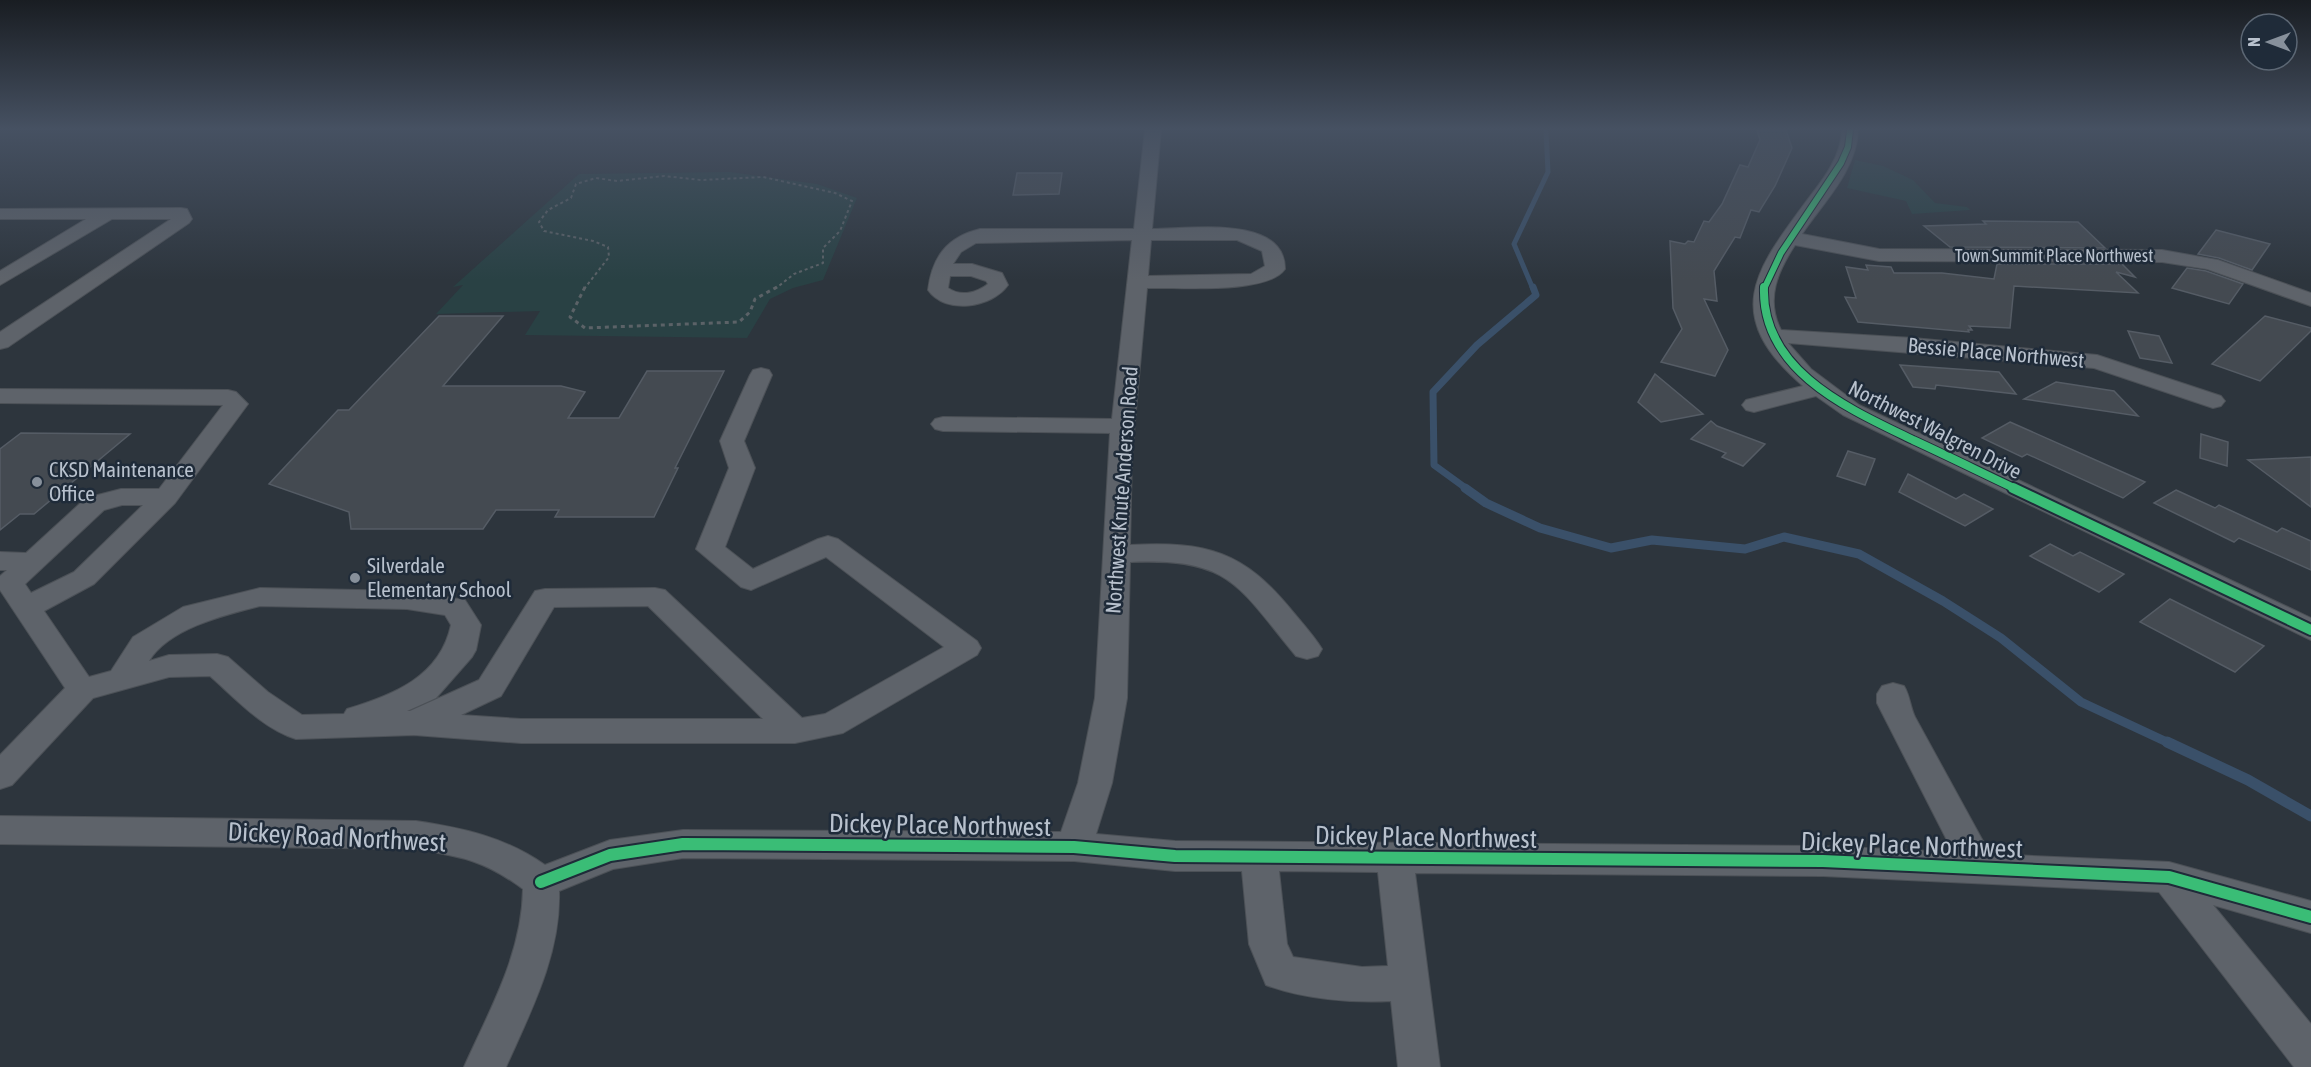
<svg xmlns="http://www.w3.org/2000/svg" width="2311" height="1067" font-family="'Asap Condensed',sans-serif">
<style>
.green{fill:#294144}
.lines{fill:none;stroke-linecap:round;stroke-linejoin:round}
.stream-far3{stroke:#3a5069;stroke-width:5}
.stream-far2{stroke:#3a5069;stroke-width:7}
.stream-far1{stroke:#3a5069;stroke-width:9}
.stream{stroke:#3a5069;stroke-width:11}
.building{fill:#444a51;stroke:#555c65;stroke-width:1.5}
.minor-casing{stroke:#4c5157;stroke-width:2}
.path-far1{stroke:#5b6267;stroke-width:2;stroke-dasharray:3 3;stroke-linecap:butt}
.path{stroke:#5b6267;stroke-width:3;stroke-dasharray:4 4;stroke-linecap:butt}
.minor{fill:#5e636a;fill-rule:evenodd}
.cycleway-far3-casing{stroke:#1f2b39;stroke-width:8}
.cycleway-far2-casing{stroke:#1f2b39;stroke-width:10}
.cycleway-far1-casing{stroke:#1f2b39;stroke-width:14}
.cycleway-casing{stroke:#1f2b39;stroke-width:16}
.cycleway-far3{stroke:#3abd76;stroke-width:6}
.cycleway-far2{stroke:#3abd76;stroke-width:8}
.cycleway-far1{stroke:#3abd76;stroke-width:10}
.cycleway{stroke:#3abd76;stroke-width:12}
.poi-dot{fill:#87909b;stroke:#1f2b39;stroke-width:2}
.labels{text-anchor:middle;stroke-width:5;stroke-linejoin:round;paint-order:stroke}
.far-street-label{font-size:18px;fill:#b8c1cd;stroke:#1f2b39}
.street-label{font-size:21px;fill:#b8c1cd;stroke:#1f2b39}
.poi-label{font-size:21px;fill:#b8c1cd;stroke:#1f2b39;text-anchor:start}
.near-street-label{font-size:26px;fill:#b8c1cd;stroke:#1f2b39}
</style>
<rect width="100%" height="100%" fill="#2d353d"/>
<g class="green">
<polygon points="1855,160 1883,166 1913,180 1935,203 1967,207 1970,210 1912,214 1906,201 1847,188"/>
<polygon points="730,172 817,184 857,198 823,280 793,288 770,299 747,338 525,335 540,311 436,314 463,285 453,287 579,174"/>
</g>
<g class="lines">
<polyline class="stream-far3" points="1533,289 1514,244 1548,172 1546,130"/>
<polyline class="stream-far2" points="1467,489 1434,465 1433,392 1477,345 1536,295 1533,287"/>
<polyline class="stream-far1" points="1465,488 1486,503 1540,528 1611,548 1652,540 1745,549 1784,537 1859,554 1943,601 2001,638 2081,702 2171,744"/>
<polyline class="stream" points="2167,742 2248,780 2311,816"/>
</g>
<g class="building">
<polygon points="1757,130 1786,130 1792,148 1775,186 1759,212 1751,210 1740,238 1735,237 1714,271 1717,301 1704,299 1728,350 1715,376 1661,362 1682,329 1673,308 1670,241 1685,244 1688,241 1694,242 1704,221 1709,222 1722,204 1740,165 1748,167 1760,140"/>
<polygon points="1017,173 1062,173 1059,194 1013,195"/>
<polygon points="1983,221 2078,222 2105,248 1950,247 1924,226 1986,224"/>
<polygon points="2216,230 2270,244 2252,270 2219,258 2198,254"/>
<polygon points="1997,264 2122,264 2135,277 2116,272 2138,293 2014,286 2010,328 1969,326 1972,330 1968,330 1969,332 1858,322 1845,297 1856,298 1846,267 1868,270 1866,265 1891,267 1894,273 1942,273 1994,279"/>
<polygon points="2187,268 2206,271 2243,284 2229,304 2172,288"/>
<polygon points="439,316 503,316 443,386 561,386 585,392 568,418 619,418 647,371 724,371 675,468 678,468 654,517 555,517 559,510 496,510 483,529 351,529 349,512 269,484 338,410 349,410"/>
<polygon points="2265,316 2311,328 2311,331 2260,381 2212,364"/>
<polygon points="2128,331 2159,336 2172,363 2140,358"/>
<polygon points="1900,365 1999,372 2016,394 1936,385 1935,389 1913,387"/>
<polygon points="1655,374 1703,414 1661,422 1638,402"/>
<polygon points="2056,382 2114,391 2138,416 2024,399"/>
<polygon points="1711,421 1717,426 1765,444 1743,466 1722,457 1726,453 1691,439"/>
<polygon points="2010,422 2145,482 2123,498 2027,454 2022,457 1982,438"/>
<polygon points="21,433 130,434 34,514 20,514 0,530 0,449"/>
<polygon points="2201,434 2228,442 2227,466 2200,458"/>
<polygon points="1848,451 1875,459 1865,485 1837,476"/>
<polygon points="2311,457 2311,507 2248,460"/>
<polygon points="1908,474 1956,499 1964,494 1993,509 1965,526 1899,492"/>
<polygon points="2176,490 2215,508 2219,505 2277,532 2282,528 2311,541 2311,570 2239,538 2234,542 2154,503"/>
<polygon points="2050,544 2073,556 2080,552 2124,574 2099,592 2030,556"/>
<polygon points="2170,599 2264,646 2235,672 2140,622"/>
</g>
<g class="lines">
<defs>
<g id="minor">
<path d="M1145 130H1161L1152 229C1189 229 1285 214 1285 269 1267 295 1178 287 1147 288L1132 455 1130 545C1207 541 1244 551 1293 612 1303 624 1314 636 1322 649L1318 656 1307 659 1296 656C1237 585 1231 558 1130 562L1127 698 1112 783 1096 834 1175 841 1823 846 1953 852 1877 703V694L1882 686 1893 683 1904 686C1910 696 1910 706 1915 717L1990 854 2169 862 2311 901V933L2213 905 2311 1024V1067H2294L2159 892 1823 876 1415 873 1440 1067H1398L1391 1001C1351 1003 1304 999 1266 985L1249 944 1242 871H1175L1074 861 683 858 613 869 559 891C561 954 531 1011 506 1067H464C490 1009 522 954 523 889 484 860 462 857 416 849L0 844V816L416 821C463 828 505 837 545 865L610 840 683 830 1061 832 1078 783 1095 698 1110 433 943 431 935 429 931 424 935 419 943 417 1112 419 1132 240 976 243 961 252 953 264H972L1002 273 1008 285C992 308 945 315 928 290 932 257 947 237 980 229H1134ZM1151 240H1237L1262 251 1265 266 1251 274 1148 276ZM950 276H971L986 281 988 284C976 293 961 297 948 288ZM1279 871 1378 872 1388 966 1362 967 1293 957 1287 944Z"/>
<path d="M1842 130H1858C1857 170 1823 203 1802 234L1879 249 2162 250 2218 260 2311 293V306L2207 269 2162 262 1879 261 1795 245C1778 271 1765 299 1781 330L1913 338 2097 355 2221 396 2225 401 2221 406 2213 408 2094 368 1788 343 1811 369 1859 405 2311 618V640L1843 415 1816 396 1754 412 1746 410 1742 405 1746 400 1803 386C1718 313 1757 268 1811 195 1826 176 1841 155 1842 130Z"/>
<polygon points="181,208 187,209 192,219 189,223 8,347 0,349 0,332 171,219 112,219 0,285 0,271 86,219 0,219 0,209"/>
<path d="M761 368 769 370 772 375 744 441 755 468 725 547 753 569 818 539 828 536 838 539 977 641 981 648 977 655 843 733 795 743H521L414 735 296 739C263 729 235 698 210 676L169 677 93 698 12 785 0 789V755L65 688 0 590V576L7 570H0V552L26 553 86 498 121 489H159L223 405 0 403V389L228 390 236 392 248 404 175 503 94 584 44 611 89 677 111 671 133 637 183 607 260 588 407 591 465 600 481 625 476 650 472 657 436 698 407 711H410L479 680 535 591 545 589 655 588 665 590 802 718 825 714 944 647 826 557 751 590 741 587 696 549 729 468 720 441 750 375 753 370ZM122 505H143L74 572 31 593 25 584 104 510ZM260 606 407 609 445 615 451 625C440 677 393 695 347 709L344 714 302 715 268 692 228 657 217 654 169 655 149 661C169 628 225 615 260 606ZM648 606 763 719H521L461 715 501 696 554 607Z"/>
</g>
</defs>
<use href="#minor" class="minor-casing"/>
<polyline class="path-far1" points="584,289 609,257 608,247 593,241 544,231 539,222 548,210 571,198 576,184 596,178 617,181 664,176 701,180 763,177 835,193 852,201 840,231 823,248 823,263 794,274 775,289"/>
<polyline class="path" points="585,287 570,317 585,328 739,322 750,312 755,299 777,287"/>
<use href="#minor" class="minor"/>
<defs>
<polyline id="cycleway-far3" points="1764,289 1781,253 1841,163 1848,147 1850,130"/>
<path id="cycleway-far2" d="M1764 287C1761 371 1849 409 1913 440 1948 456 1982 473 2016 489"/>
<polyline id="cycleway-far1" points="2013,488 2311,630"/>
<polyline id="cycleway" points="541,882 610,855 683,844 1074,847 1175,856 1823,861 2169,877 2311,917"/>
</defs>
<use href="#cycleway-far3" class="cycleway-far3-casing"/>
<use href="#cycleway-far2" class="cycleway-far2-casing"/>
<use href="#cycleway-far1" class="cycleway-far1-casing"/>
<use href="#cycleway" class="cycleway-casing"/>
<use href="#cycleway-far3" class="cycleway-far3"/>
<use href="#cycleway-far2" class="cycleway-far2"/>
<use href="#cycleway-far1" class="cycleway-far1"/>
<use href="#cycleway" class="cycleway"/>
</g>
<linearGradient id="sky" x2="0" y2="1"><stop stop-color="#191d22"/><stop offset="0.46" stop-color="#465162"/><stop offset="1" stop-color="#465162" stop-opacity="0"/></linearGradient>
<rect width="2311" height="280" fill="url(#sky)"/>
<g class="poi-dot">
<circle cx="37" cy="482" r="6"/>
<circle cx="355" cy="578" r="6"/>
</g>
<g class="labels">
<g class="far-street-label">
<text x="2054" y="262">Town Summit Place Northwest</text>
</g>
<g class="street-label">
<text transform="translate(1996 353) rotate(5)" y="7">Bessie Place Northwest</text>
<text transform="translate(1935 430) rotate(27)" y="7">Northwest Walgren Drive</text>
<text transform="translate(1122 490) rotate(-86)" y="7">Northwest Knute Anderson Road</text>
</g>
<g class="poi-label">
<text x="49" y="477">CKSD Maintenance<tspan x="49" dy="24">Office</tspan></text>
<text x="367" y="573">Silverdale<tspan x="367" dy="24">Elementary School</tspan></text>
</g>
<g class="near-street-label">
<text transform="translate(940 825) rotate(1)" y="9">Dickey Place Northwest</text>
<text transform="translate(337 837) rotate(3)" y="9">Dickey Road Northwest</text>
<text transform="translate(1426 837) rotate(1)" y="9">Dickey Place Northwest</text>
<text transform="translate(1912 845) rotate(2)" y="9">Dickey Place Northwest</text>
</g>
</g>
<g transform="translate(2269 42) rotate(270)"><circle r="28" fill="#1f2b39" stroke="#5c6774" stroke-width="1.5"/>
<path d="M0-4.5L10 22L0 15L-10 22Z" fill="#87909b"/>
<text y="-9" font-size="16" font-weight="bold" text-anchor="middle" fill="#b8c1cd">N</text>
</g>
</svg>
